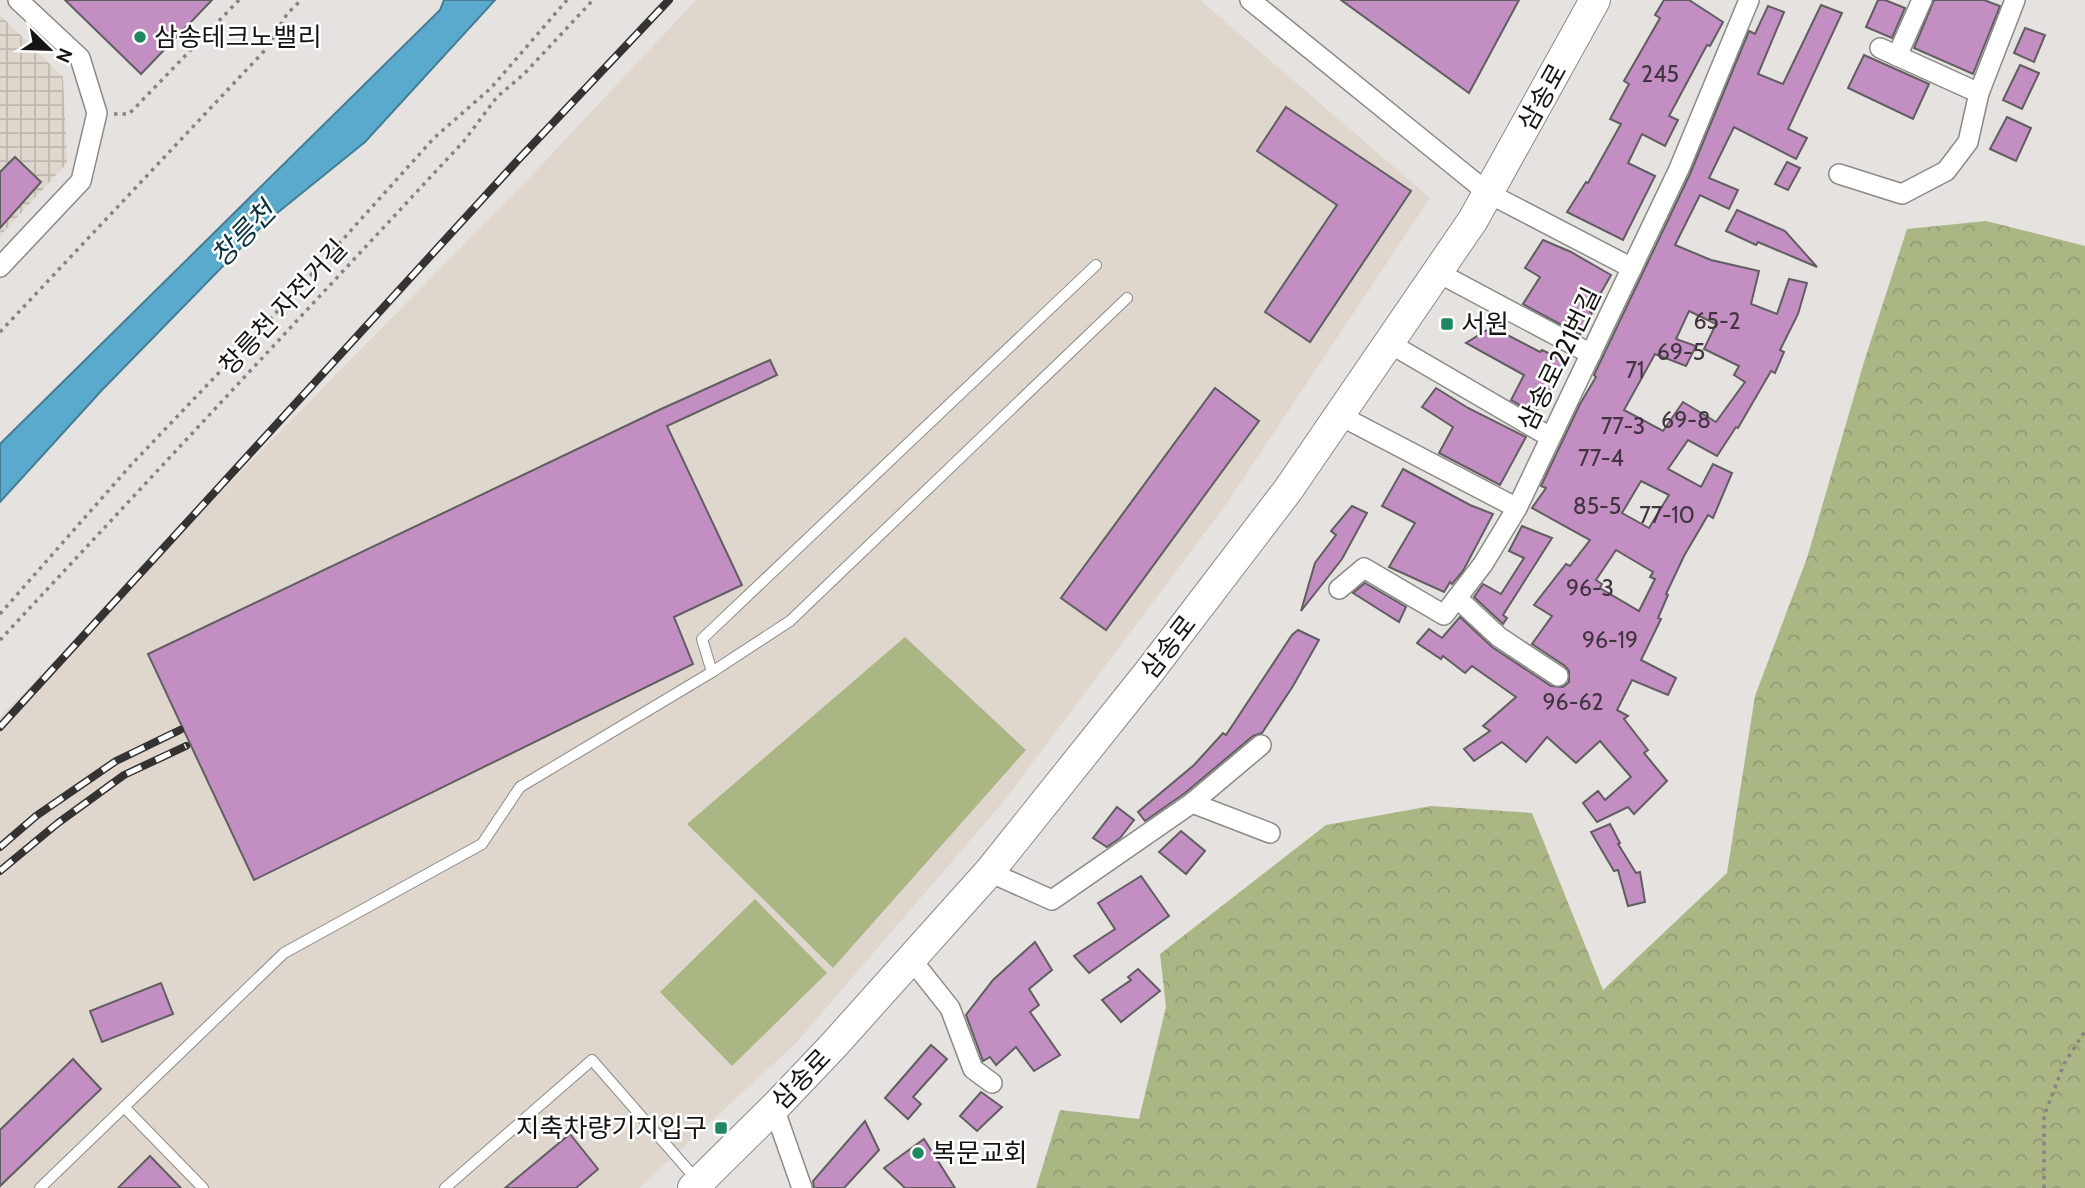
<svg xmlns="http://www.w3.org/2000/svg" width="2085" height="1188" font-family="Cabin,'Noto Sans KR',sans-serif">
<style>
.built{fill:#dfd7ce}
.industrial{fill:url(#industrial-grid)}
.forest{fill:url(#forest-crowns)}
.pitch{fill:#aab785}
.water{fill:#59aacc;stroke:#457d95;stroke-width:2}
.building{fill:#c38fc3;stroke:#605e60;stroke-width:2;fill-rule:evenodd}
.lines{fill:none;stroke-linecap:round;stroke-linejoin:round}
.service-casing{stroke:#8c8a87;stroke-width:12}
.minor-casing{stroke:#8c8a87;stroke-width:22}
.primary-casing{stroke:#8c8a87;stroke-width:32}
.path{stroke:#878582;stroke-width:3.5;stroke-dasharray:3.5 5;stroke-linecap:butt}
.service{stroke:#fff;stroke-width:10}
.minor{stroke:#fff;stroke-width:19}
.primary{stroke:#fff;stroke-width:30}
.rail-casing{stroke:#343332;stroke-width:8}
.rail{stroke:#fff;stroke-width:5;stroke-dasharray:16;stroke-linecap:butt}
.poi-dot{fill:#1e8661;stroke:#fff;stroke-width:2.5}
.labels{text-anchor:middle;stroke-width:5;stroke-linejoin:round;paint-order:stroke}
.number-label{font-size:23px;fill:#413440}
.poi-label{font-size:26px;fill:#161514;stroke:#fff;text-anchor:start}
.street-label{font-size:26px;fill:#161514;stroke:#fff}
.water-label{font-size:28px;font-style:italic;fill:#09303f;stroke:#fff}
</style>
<defs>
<pattern id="industrial-grid" width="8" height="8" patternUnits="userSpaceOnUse" patternTransform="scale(1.75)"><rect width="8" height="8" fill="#dfd7ce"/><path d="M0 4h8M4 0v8" fill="none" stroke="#bfb8b0"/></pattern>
<pattern id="forest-crowns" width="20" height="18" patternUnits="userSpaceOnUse" patternTransform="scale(1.75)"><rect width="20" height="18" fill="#aab785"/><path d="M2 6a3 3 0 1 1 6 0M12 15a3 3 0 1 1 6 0" fill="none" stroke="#929c72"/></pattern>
</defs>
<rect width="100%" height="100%" fill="#e5e2df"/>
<polygon class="built" points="696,0 1200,0 1430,198 1227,503 1004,801 796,1043 639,1188 0,1188 0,717 534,173"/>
<polygon class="industrial" points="0,15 63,77 67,163 0,236"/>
<polygon class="forest" points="1986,221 2085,246 2085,1188 1036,1188 1060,1110 1139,1119 1166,1007 1160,954 1326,825 1431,806 1532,813 1603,990 1727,873 1755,696 1807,558 1864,362 1907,229"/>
<g class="pitch">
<polygon points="905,637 1026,750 833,968 687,824"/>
<polygon points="755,899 827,973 732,1066 660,992"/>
</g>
<polygon class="water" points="444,0 495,0 365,142 266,222 102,390 0,502 0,444 440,10"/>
<g class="building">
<polygon points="65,0 212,0 141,74"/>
<polygon points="1341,0 1519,0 1469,93"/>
<polygon points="1664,0 1689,0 1723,22 1710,46 1707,45 1669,116 1678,120 1665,146 1642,134 1628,163 1655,176 1623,240 1567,212 1586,182 1588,183 1621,124 1610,119 1629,84 1624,81 1660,18 1655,15"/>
<polygon points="1878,0 1885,0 1905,8 1892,38 1866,27"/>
<polygon points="1934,0 1984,0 2000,6 1973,74 1914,48"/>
<path d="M1821 5 1842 13 1788 129 1807 138 1796 159 1734 127 1709 178 1738 190 1729 209 1700 195 1675 245 1711 260 1759 271 1751 304 1777 314 1789 279 1807 283 1798 314 1780 350 1784 352 1775 373 1771 371 1738 428 1736 427 1717 456 1688 440 1668 469 1701 487 1713 464 1732 473 1713 518 1708 515 1684 556 1666 594 1668 595 1658 618 1661 619 1641 660 1676 678 1668 695 1632 680 1617 710 1628 716 1624 719 1648 750 1644 753 1667 781 1634 814 1628 807 1597 822 1583 803 1598 791 1605 800 1631 777 1600 741 1576 763 1547 737 1526 762 1502 742 1474 761 1464 749 1490 731 1483 726 1516 697 1472 666 1465 673 1443 656 1441 659 1417 643 1429 629 1442 638 1460 617 1492 647 1551 686 1563 687 1569 682V671L1565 666 1532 644 1552 616 1534 605 1566 564 1570 566 1590 540 1532 508 1546 488 1541 486 1580 404 1596 377 1594 375 1690 174 1749 31 1755 34 1768 6 1784 12 1758 74 1783 84ZM1689 311 1716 324 1704 349 1739 366 1734 375 1745 382 1716 422 1683 402 1663 431 1624 410 1655 354 1686 366 1696 346 1676 339ZM1641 481 1669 495 1649 528 1622 513ZM1616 550 1653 572 1650 577 1655 579 1639 611 1600 588 1602 584 1596 580Z"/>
<polygon points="2025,28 2045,35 2034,62 2014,53"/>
<polygon points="1864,55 1929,84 1913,119 1848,88"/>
<polygon points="2020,65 2039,73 2022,109 2003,100"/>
<polygon points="1286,107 1411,191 1310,342 1265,312 1337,205 1257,151"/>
<polygon points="2007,117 2031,128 2016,161 1990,149"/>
<polygon points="15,157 41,182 0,228 0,172"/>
<polygon points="1787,162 1800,168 1788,190 1775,184"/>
<polygon points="1737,210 1785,231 1817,267 1758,242 1756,245 1726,231"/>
<polygon points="1543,240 1571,252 1611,275 1590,312 1592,313 1580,335 1523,304 1540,277 1525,268"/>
<polygon points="1492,327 1540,352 1542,350 1565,361 1550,390 1546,388 1535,414 1511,400 1524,375 1466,343"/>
<polygon points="770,360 777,375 667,426 742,585 674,617 693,664 254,880 148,654 659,410"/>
<polygon points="1215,388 1259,421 1106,630 1061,598"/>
<polygon points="1436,388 1468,408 1526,437 1500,485 1439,453 1453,427 1422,407"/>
<polygon points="1403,469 1470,505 1493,514 1463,571 1452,584 1450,582 1444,592 1389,567 1415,523 1382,506"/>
<polygon points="1352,506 1367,513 1342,559 1301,611 1315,563 1336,535 1331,531"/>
<polygon points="1522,526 1552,538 1503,615 1507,618 1503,624 1474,597 1483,584 1501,594 1524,558 1509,551"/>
<polygon points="1365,583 1406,607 1399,622 1353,593"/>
<polygon points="1298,630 1319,640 1293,686 1262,733 1253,736 1185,793 1145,821 1138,812 1194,765 1223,733 1226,735 1292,635"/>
<polygon points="1117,807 1134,820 1120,838 1107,847 1093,838"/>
<polygon points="1610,824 1620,843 1618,844 1636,873 1640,872 1645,902 1628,906 1618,870 1614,871 1591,832"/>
<polygon points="1181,831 1205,851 1186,874 1159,852"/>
<polygon points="1141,876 1169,916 1089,973 1074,956 1115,929 1098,903"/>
<polygon points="1035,942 1052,970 1029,989 1039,1005 1030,1012 1060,1055 1034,1071 1016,1047 996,1065 990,1057 983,1061 966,1015 993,980"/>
<polygon points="1138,969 1160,991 1121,1022 1102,1000 1131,980 1128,977"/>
<polygon points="161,983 173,1014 102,1042 90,1011"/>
<polygon points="931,1045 947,1059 913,1097 921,1104 908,1119 885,1098"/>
<polygon points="73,1059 101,1089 0,1186 0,1130"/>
<polygon points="981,1092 1002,1107 977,1131 960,1116"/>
<polygon points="865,1121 879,1150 844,1188 814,1188 813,1181"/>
<polygon points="570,1134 598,1169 576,1188 505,1188"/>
<polygon points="924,1139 955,1188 905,1188 884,1168"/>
<polygon points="150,1156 181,1188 118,1188"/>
</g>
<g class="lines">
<defs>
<g id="service">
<polyline points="712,672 790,621 1127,298"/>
<polyline points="124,1107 203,1188"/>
<polyline points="40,1188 284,953 482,844 520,787 712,672 702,639 1096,265"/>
<polyline points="445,1188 592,1060 696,1179"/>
</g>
<g id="minor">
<polyline points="1250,0 1488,193 1632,268"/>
<polyline points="1880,48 1979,93"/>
<polyline points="1897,56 1922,0"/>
<polyline points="1839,174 1902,194 1946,171 1968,142 1979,93 2015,0"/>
<polyline points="0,267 81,181 97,113 80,58 18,0"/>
<polyline points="1437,272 1591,354"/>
<polyline points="1389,343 1550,437"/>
<polyline points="1339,415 1517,508"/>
<polyline points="1339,589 1364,568 1444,615 1483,564 1517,508 1679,169 1749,0"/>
<polyline points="1457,598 1499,637 1558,676"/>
<polyline points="1192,803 1270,833"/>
<polyline points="989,872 1052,900 1192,803 1261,745"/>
<polyline points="911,959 950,1008 973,1069 992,1083"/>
<polyline points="774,1108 802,1188"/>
</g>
<polyline id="primary" points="693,1188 774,1108 833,1046 989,872 1149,672 1288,490 1473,220 1595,0"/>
</defs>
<use href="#service" class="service-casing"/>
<use href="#minor" class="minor-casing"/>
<use href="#primary" class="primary-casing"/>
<g class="path">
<polyline points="114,114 129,114 239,0"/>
<polyline points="0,332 267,48 287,14 301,0"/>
<polyline points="0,614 131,465 291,297 434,138 491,88 567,0"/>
<polyline points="0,640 464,141 497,97 524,74 593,0"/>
<polyline points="2044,1188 2044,1116 2064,1064 2085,1031"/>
</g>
<use href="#service" class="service"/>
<use href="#minor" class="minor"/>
<use href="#primary" class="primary"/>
<defs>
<g id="rail">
<polyline points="0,727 518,160 669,0"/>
<polyline points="0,847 36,816 116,761 180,730"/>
<polyline points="0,871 58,823 124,775 186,746"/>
</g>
</defs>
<use href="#rail" class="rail-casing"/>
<use href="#rail" class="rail"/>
</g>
<g class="poi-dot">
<circle cx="140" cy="37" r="7"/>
<rect x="1440" y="317" width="14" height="14" rx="3.5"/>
<rect x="714" y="1121" width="14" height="14" rx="3.5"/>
<circle cx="918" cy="1153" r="7"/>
</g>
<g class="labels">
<g class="number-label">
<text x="1660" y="82">245</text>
<text x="1717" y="329">65-2</text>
<text x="1681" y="360">69-5</text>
<text x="1635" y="378">71</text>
<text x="1686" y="428">69-8</text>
<text x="1623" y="434">77-3</text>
<text x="1601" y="466">77-4</text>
<text x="1597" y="514">85-5</text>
<text x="1667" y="523">77-10</text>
<text x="1590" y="596">96-3</text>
<text x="1610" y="648">96-19</text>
<text x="1573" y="710">96-62</text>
</g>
<g class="poi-label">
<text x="154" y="46">삼송테크노밸리</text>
<text x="1461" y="333">서원</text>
<text x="707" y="1137" text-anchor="end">지축차량기지입구</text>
<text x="932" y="1162">복문교회</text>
</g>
<g class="street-label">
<text transform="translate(1542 97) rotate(-61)" y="9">삼송로</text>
<text transform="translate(283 307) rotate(-47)" y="9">창릉천 자전거길</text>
<text transform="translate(1559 359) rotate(-64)" y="9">삼송로221번길</text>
<text transform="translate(1168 647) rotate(-52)" y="9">삼송로</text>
<text transform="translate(801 1079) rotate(-46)" y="9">삼송로</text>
</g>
<g class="water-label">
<text transform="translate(243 234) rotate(-46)" y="10">창릉천</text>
</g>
</g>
<g transform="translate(49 49) rotate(113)" stroke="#ffffff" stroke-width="5" paint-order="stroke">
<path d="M0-5L12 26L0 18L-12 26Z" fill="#161514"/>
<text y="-10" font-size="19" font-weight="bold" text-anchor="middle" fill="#161514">N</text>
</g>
</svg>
